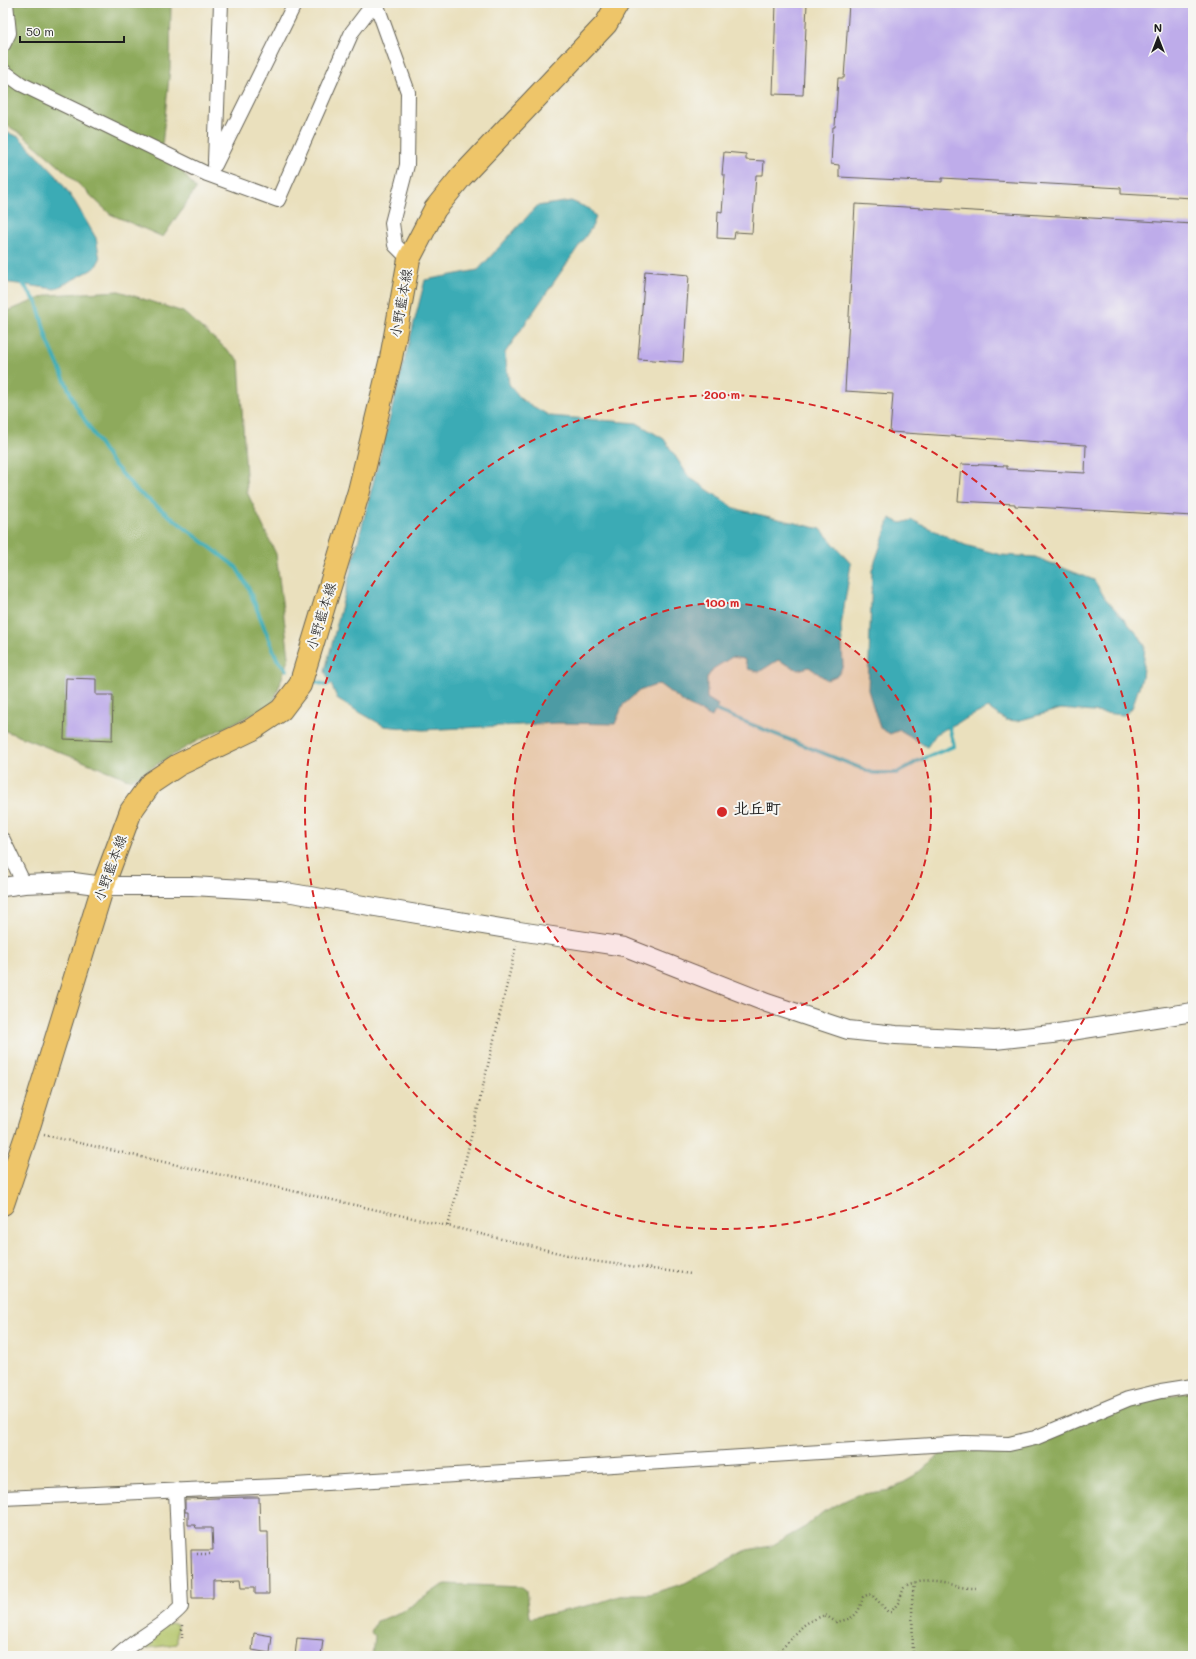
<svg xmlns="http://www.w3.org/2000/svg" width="1196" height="1659" font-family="Mali,'Klee One',sans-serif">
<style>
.green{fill:#b3c467;stroke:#687042}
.forest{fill:#8eaa5c;stroke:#55633c}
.water{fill:#3aabb5;stroke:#2b6468}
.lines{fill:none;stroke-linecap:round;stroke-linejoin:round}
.stream{stroke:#3aabb5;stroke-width:4}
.building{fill:#beacea}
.minor-casing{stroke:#646154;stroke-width:16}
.tertiary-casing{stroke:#646154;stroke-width:20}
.primary-casing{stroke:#646154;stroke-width:24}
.path{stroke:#646154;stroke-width:2.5;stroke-dasharray:1 3;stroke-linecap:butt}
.minor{stroke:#fff;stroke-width:14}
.tertiary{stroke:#fff;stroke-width:18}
.primary{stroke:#eec569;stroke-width:22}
.ring{fill:none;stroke:#d62828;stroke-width:2;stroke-dasharray:7 5}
.labels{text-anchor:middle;stroke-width:4;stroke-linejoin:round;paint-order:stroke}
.street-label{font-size:14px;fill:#1c1c1c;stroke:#f6f6f2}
.quarter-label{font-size:16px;font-weight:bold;fill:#1c1c1c;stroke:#f6f6f2}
.centre{fill:#d62828;stroke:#f6f6f2;stroke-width:2}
.ring-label{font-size:12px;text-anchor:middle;font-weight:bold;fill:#d62828;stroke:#f6f6f2;stroke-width:4;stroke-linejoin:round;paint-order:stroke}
</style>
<rect width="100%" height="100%" fill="#f6f6f2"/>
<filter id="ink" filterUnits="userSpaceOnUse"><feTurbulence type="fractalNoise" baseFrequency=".025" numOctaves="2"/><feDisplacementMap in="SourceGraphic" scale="8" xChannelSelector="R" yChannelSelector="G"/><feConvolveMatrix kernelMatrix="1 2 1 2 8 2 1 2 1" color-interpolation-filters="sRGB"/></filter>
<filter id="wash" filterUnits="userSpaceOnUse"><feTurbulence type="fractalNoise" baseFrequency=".012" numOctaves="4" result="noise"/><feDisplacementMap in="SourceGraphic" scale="16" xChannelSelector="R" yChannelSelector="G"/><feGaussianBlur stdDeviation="0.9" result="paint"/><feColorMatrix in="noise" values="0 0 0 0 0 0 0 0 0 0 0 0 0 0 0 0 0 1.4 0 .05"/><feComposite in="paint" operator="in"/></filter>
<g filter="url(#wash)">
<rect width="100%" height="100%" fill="#eae0bd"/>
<polygon class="green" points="169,1623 177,1624 177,1644 142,1649 136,1656 124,1656"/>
<g class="forest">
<polygon points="3,3 171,3 170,68 162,146 196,189 163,237 110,214 67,173 23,135 3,123"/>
<polygon points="119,291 183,312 239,360 247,492 276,554 289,657 273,704 195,742 131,780 3,730 3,313 48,295"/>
<path d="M1193 1391V1552L1192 1566 1193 1656H372L374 1636 371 1632 376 1621C401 1615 420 1600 441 1586L446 1584 522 1587 526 1590 529 1617 531 1618 595 1604 619 1596 633 1594H650L685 1583 747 1550 771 1546 805 1527 823 1512 844 1501 857 1495 890 1490 915 1476 943 1452 951 1449 982 1450 1123 1406Z"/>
</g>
<g class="water">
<polygon points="3,131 19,137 56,175 75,202 96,238 100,259 95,268 55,289 3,282"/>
<polygon points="571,201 590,209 596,217 592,227 505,353 509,384 522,400 550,416 637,423 664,439 689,477 736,509 821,529 851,564 841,626 843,666 838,675 827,680 809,667 798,670 778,660 759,672 748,669 744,659 732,657 713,669 707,678 707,698 718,705 712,717 686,704 659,684 639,691 623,705 615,724 558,723 423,730 384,726 338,700 325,671 425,280 478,270 537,206"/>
<polygon points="890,518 901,523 912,520 965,545 1001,555 1035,557 1094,580 1105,598 1140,637 1145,646 1142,678 1132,708 1124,715 1061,709 1017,721 1006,720 988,708 937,733 927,747 900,730 890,734 880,728 868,690 872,570"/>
</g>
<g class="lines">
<g class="stream">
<polyline points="21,281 37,303 47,339 76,406 110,460 137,491 236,567 248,587 277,659 287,670"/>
<polyline points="316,682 326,685 333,681"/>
<polyline points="710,708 873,773 897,773 918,761 954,746 948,722"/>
</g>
</g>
<g id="blocks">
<g class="building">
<polygon points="776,3 807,3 803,95 773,94"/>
<polygon points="849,3 1193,3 1193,198 1121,194 1121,188 942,178 942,182 839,177 839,165 831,164 833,127 835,127 838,78 844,78"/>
<polygon points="724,152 746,154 746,160 764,161 763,175 756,175 752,233 735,232 734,239 717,238 718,211 722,212 725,175 722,175"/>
<polygon points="855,204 1193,224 1193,516 1015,506 1015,504 958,501 961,464 1007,466 1007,469 1085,473 1086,445 890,432 893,394 845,391"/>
<polygon points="645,271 689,275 683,362 638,359"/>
<polygon points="66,678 96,679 96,695 113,695 112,741 64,739"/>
<polygon points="247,1497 259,1497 260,1532 268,1532 269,1594 255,1594 255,1587 242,1587 241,1579 213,1580 213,1598 192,1598 191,1550 213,1550 212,1528 196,1528 195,1525 188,1525 188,1512 185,1512 185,1499"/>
<polygon points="254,1633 272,1636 270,1653 252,1650"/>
<polygon points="297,1638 323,1640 321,1656 295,1656"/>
</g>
</g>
</g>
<g filter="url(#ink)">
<use href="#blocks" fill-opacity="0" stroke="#646154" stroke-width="1"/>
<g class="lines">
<defs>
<g id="minor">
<polyline points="376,3 408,92 407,165 392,223 395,245 409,259"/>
<polyline points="3,45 9,33 6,3"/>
<polyline points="3,71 21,84 207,174 278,200 352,32 374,3"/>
<polyline points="215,161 221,3"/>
<polyline points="215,165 295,3"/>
<polyline points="3,840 24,884"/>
<polyline points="3,1498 279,1486 964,1443 1009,1444 1035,1438 1128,1399 1161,1391 1193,1386"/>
<path d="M118 1656C137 1637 163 1627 181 1607L176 1490"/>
</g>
<polyline id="tertiary" points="3,887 24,884 74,882 103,886 192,886 280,891 519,931 625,947 767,1003 848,1030 896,1035 995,1040 1052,1034 1193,1012"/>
<polyline id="primary" points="3,1204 28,1130 103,886 131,811 151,783 178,765 251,730 281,710 300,685 359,491 391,358 409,259 435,209 461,177 606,24 618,3"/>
</defs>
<use href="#minor" class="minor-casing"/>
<use href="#tertiary" class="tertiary-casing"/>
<use href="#primary" class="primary-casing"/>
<g class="path">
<polyline points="44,1135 448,1226 592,1261 691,1274"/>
<polyline points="448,1226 467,1154 516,946"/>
<polyline points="197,1554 211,1554"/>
<polyline points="182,1625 182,1640"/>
<polyline points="744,1656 760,1656"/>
<path d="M768 1656C783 1652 791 1637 802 1627 808 1621 818 1618 825 1615L836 1622C855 1618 858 1616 863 1597L869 1594 873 1596 888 1612H891L898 1603 904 1588C923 1575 954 1589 975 1588"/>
<polyline points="913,1656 912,1602 914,1584"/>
</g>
<use href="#minor" class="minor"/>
<use href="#tertiary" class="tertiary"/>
<use href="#primary" class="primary"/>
</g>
</g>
<circle cx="722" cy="812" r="209" fill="#d62828" fill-opacity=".12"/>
<g class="ring">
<circle cx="722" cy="812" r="209"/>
<circle cx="722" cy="812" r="417"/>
</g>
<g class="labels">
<g class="street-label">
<text transform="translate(401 303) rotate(-80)" y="5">小野藍本線</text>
<text transform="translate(321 616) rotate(-73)" y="5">小野藍本線</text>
<text transform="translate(110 868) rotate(-70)" y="5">小野藍本線</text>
</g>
<g class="quarter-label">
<text x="757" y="814">北丘町</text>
</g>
</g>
<circle cx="722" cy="812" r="6" class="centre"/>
<g class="ring-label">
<text x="722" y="399">200 m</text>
<text x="722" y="607">100 m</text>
</g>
<rect width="1196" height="1659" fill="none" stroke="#f6f6f2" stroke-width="16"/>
<g transform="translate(1158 38)" stroke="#f6f6f2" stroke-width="3" paint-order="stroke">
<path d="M0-3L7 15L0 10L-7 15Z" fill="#1c1c1c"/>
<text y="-6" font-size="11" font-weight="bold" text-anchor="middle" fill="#1c1c1c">N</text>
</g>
<path d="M20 36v6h104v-6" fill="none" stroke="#1c1c1c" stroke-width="2"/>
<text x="26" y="36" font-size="12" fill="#1c1c1c" stroke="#f6f6f2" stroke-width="3" paint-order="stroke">50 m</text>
</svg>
